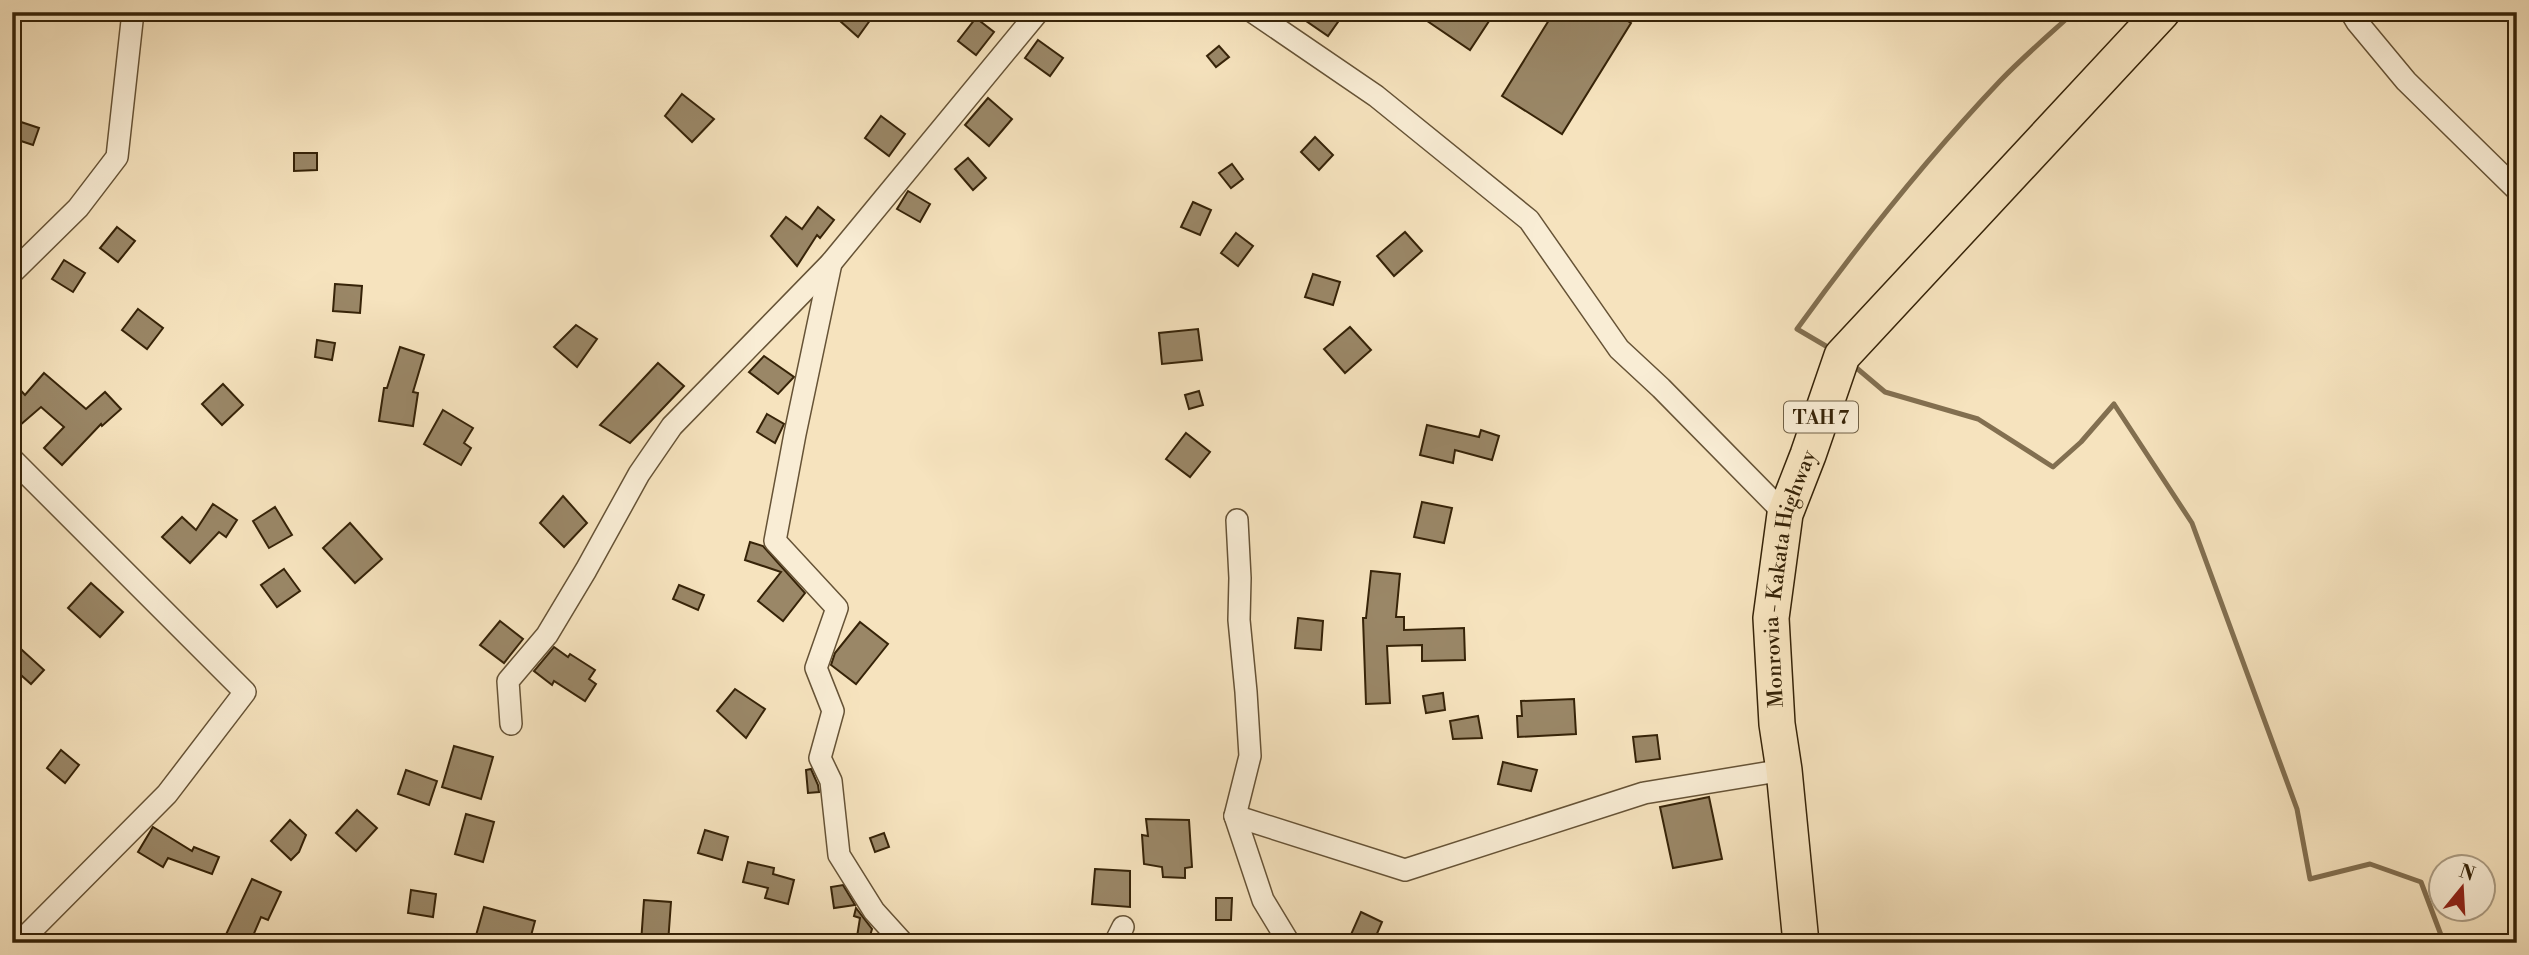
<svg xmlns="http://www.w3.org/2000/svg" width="2529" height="955" font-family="'Libre Bodoni',serif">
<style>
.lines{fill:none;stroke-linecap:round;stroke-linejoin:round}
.stream{stroke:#826f50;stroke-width:5}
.building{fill:#9a8767;stroke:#362308;stroke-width:2}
.minor-casing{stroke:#665336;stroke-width:24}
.trunk-casing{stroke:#362308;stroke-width:38}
.minor{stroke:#f9edd5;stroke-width:21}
.trunk{stroke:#f6e3be;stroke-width:35}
.labels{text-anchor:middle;stroke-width:5;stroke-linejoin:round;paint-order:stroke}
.shield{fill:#f9edd5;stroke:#706046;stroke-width:2}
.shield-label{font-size:19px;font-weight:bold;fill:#362308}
.street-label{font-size:21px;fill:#362308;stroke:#f9edd5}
</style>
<rect width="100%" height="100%" fill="#f6e3be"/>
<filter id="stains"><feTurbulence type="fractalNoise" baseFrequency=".00286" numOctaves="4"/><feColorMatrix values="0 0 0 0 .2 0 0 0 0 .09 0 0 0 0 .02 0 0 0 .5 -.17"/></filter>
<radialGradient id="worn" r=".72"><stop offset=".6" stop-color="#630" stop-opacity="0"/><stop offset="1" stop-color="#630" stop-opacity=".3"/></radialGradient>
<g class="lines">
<g class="stream">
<path d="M1831 349 1797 329C1860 242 1925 160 2000 81 2023 57 2049 35 2074 12"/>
<polyline points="1853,365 1885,392 1978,419 2053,467 2081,442 2114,404 2192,523 2297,809 2310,879 2370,864 2421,882 2444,943"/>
</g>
</g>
<g class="building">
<polygon points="845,12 876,12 858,37 839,20"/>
<polygon points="1293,12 1345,12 1328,36"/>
<polygon points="1414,12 1495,12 1470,50"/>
<polygon points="1554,12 1613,12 1631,23 1562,134 1502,96"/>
<polygon points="976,18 994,32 976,55 958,41"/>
<polygon points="1038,40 1063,58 1050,76 1025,58"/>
<polygon points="1219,46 1229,57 1216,67 1207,56"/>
<polygon points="682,94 714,119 692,142 665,116"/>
<polygon points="988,98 1012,119 989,146 965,125"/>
<polygon points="881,116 905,134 889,156 865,138"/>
<polygon points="18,121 39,128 33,145 12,138"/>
<polygon points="1315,137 1333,155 1319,170 1301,152"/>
<polygon points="294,153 317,153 317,170 294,171"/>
<polygon points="968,158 986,178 973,190 955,169"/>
<polygon points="1232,164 1243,179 1231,188 1219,173"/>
<polygon points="908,191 930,204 920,222 897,209"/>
<polygon points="1193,202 1211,210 1200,235 1181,227"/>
<polygon points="818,207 834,220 820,238 817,235 797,266 771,236 786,217 802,229"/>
<polygon points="117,227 135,241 118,262 100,248"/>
<polygon points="1405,232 1422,251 1394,276 1377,256"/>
<polygon points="1236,233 1253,246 1238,266 1221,253"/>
<polygon points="64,260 85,273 73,292 52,279"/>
<polygon points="1313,274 1340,282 1333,305 1305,297"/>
<polygon points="335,284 362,286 360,313 333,311"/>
<polygon points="138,309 163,328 147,349 122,330"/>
<polygon points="576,325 597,339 577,367 554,347"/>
<polygon points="1350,327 1371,350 1345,373 1324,349"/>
<polygon points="1198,329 1202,360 1162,364 1159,333"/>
<polygon points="317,340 335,343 332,360 315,357"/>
<polygon points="400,347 424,355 413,392 418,393 413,426 379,421 384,388 387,388"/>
<polygon points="764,356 794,377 778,394 749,372"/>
<polygon points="658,363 684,386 630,443 600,425"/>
<polygon points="44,373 86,409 105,392 121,409 102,426 101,424 62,465 44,448 64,427 41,407 12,432 12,381 25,395"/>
<polygon points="223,384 243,405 222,425 202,404"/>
<polygon points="1199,391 1203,405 1189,409 1185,395"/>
<polygon points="443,410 473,428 464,443 471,448 461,465 424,444"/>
<polygon points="767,414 784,424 775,443 757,432"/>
<polygon points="1427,425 1479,437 1481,430 1499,436 1492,460 1455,450 1453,463 1420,455"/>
<polygon points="1186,433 1210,452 1190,477 1166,459"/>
<polygon points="563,496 587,523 564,547 540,523"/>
<polygon points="1422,502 1452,508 1444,543 1414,537"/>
<polygon points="213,504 237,520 226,537 219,532 190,563 162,537 182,517 196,530"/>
<polygon points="275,507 292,535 269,548 253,521"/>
<polygon points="350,523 382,559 355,583 323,548"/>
<polygon points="750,542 763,546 805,593 783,621 758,601 781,572 745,560"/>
<polygon points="284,569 300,591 277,607 261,585"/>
<polygon points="1371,571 1400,574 1396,617 1404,617 1404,630 1464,628 1465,660 1422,661 1422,645 1387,646 1390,703 1366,704 1363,618 1366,618"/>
<polygon points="91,583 123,612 100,637 68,608"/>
<polygon points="679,585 704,595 698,610 673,599"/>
<polygon points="1298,618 1323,621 1321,650 1295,648"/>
<polygon points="500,621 523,639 504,663 480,645"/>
<polygon points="860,622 888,644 856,684 831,665 835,653"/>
<polygon points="554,647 568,657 570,654 595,670 589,679 596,684 585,701 554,681 552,685 534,671"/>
<polygon points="22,650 44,670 31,684 12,667 12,661"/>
<polygon points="735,689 765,709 746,738 717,711"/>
<polygon points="1443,693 1445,710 1426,713 1423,696"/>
<polygon points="1574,699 1576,734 1518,737 1517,716 1522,716 1521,701"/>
<polygon points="1478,716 1482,738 1453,739 1450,721"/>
<polygon points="1657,735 1660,759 1636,762 1633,737"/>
<polygon points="454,746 493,757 481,799 442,787"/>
<polygon points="61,750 79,765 65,783 47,768"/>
<polygon points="1503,762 1537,770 1531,791 1498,784"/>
<polygon points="811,769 818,785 819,792 808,793 806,770"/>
<polygon points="406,770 437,781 429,805 398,794"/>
<polygon points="1709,797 1722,859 1673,868 1660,807"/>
<polygon points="357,810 377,828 356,851 336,833"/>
<polygon points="466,814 494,822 483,862 455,854"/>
<polygon points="1146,819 1189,820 1192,867 1185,868 1185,878 1163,877 1162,867 1144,864 1142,835 1148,836"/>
<polygon points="290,820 306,835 299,852 291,860 271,841"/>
<polygon points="153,827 192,851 194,847 219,857 212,874 168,858 163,867 138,852"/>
<polygon points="705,830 728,837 722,860 698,853"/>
<polygon points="884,833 889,847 875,852 870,838"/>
<polygon points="748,862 774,868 773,874 794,880 788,904 765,898 768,888 743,882"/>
<polygon points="1095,869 1130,871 1130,907 1092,904"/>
<polygon points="252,879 281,892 268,920 261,917 250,943 222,943"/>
<polygon points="843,885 855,905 834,908 831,887"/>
<polygon points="411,890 436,894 433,917 408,913"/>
<polygon points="1216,898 1232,898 1231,920 1216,920"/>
<polygon points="644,900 671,902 668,943 641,943"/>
<polygon points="484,907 535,921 529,943 489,943 475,939"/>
<polygon points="856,908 872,929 868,943 856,943 860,918 854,916"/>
<polygon points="1361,912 1382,922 1373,943 1358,943 1349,939"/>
</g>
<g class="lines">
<defs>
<g id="minor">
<polyline points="1253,12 1376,96 1529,220 1619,349 1661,388 1785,514"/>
<polyline points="2351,12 2357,22 2406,81 2517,190"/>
<polyline points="831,263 795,434 775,541 837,608 816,668 833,711 820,758 831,781 839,855 874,911 903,943"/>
<polyline points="12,273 78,208 117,157 133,12"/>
<polyline points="12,459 245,692 167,794 19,943"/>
<polyline points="1237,520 1240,578 1239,620 1246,692 1250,756 1235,816 1263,900 1289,943"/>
<polyline points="511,724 508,681 547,635 586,570 639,474 672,426 831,263 1038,12"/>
<polyline points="1235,816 1405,870 1644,793 1784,770"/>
<polyline points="1115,943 1123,927"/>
</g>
<g id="trunk">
<path id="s1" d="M1801 943 1784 770 1777 724 1771 618 1785 514 1808 455 1842 356 2162 12"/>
</g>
</defs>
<use href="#minor" class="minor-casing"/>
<use href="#trunk" class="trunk-casing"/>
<use href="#minor" class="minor"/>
<use href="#trunk" class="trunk"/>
</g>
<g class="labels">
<rect class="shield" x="1784" y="401.5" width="74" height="31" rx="5"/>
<g class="shield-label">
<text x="1821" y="424">TAH 7</text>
</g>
<g class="street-label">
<text dy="7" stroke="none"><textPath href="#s1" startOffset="368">Monrovia - Kakata Highway</textPath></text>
</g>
</g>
<rect width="2529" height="955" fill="none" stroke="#f6e3be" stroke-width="42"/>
<rect x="14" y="14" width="2501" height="927" fill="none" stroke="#362308" stroke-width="3.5"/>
<rect x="21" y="21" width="2487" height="913" fill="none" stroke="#362308" stroke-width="2"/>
<g transform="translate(2462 888) rotate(18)"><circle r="33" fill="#f9edd5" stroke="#ab9c83" stroke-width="2"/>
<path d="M0-5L12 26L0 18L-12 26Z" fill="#8f2418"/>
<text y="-10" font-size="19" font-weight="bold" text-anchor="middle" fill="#362308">N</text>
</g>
<rect width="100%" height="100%" filter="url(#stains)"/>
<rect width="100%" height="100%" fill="url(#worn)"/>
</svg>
